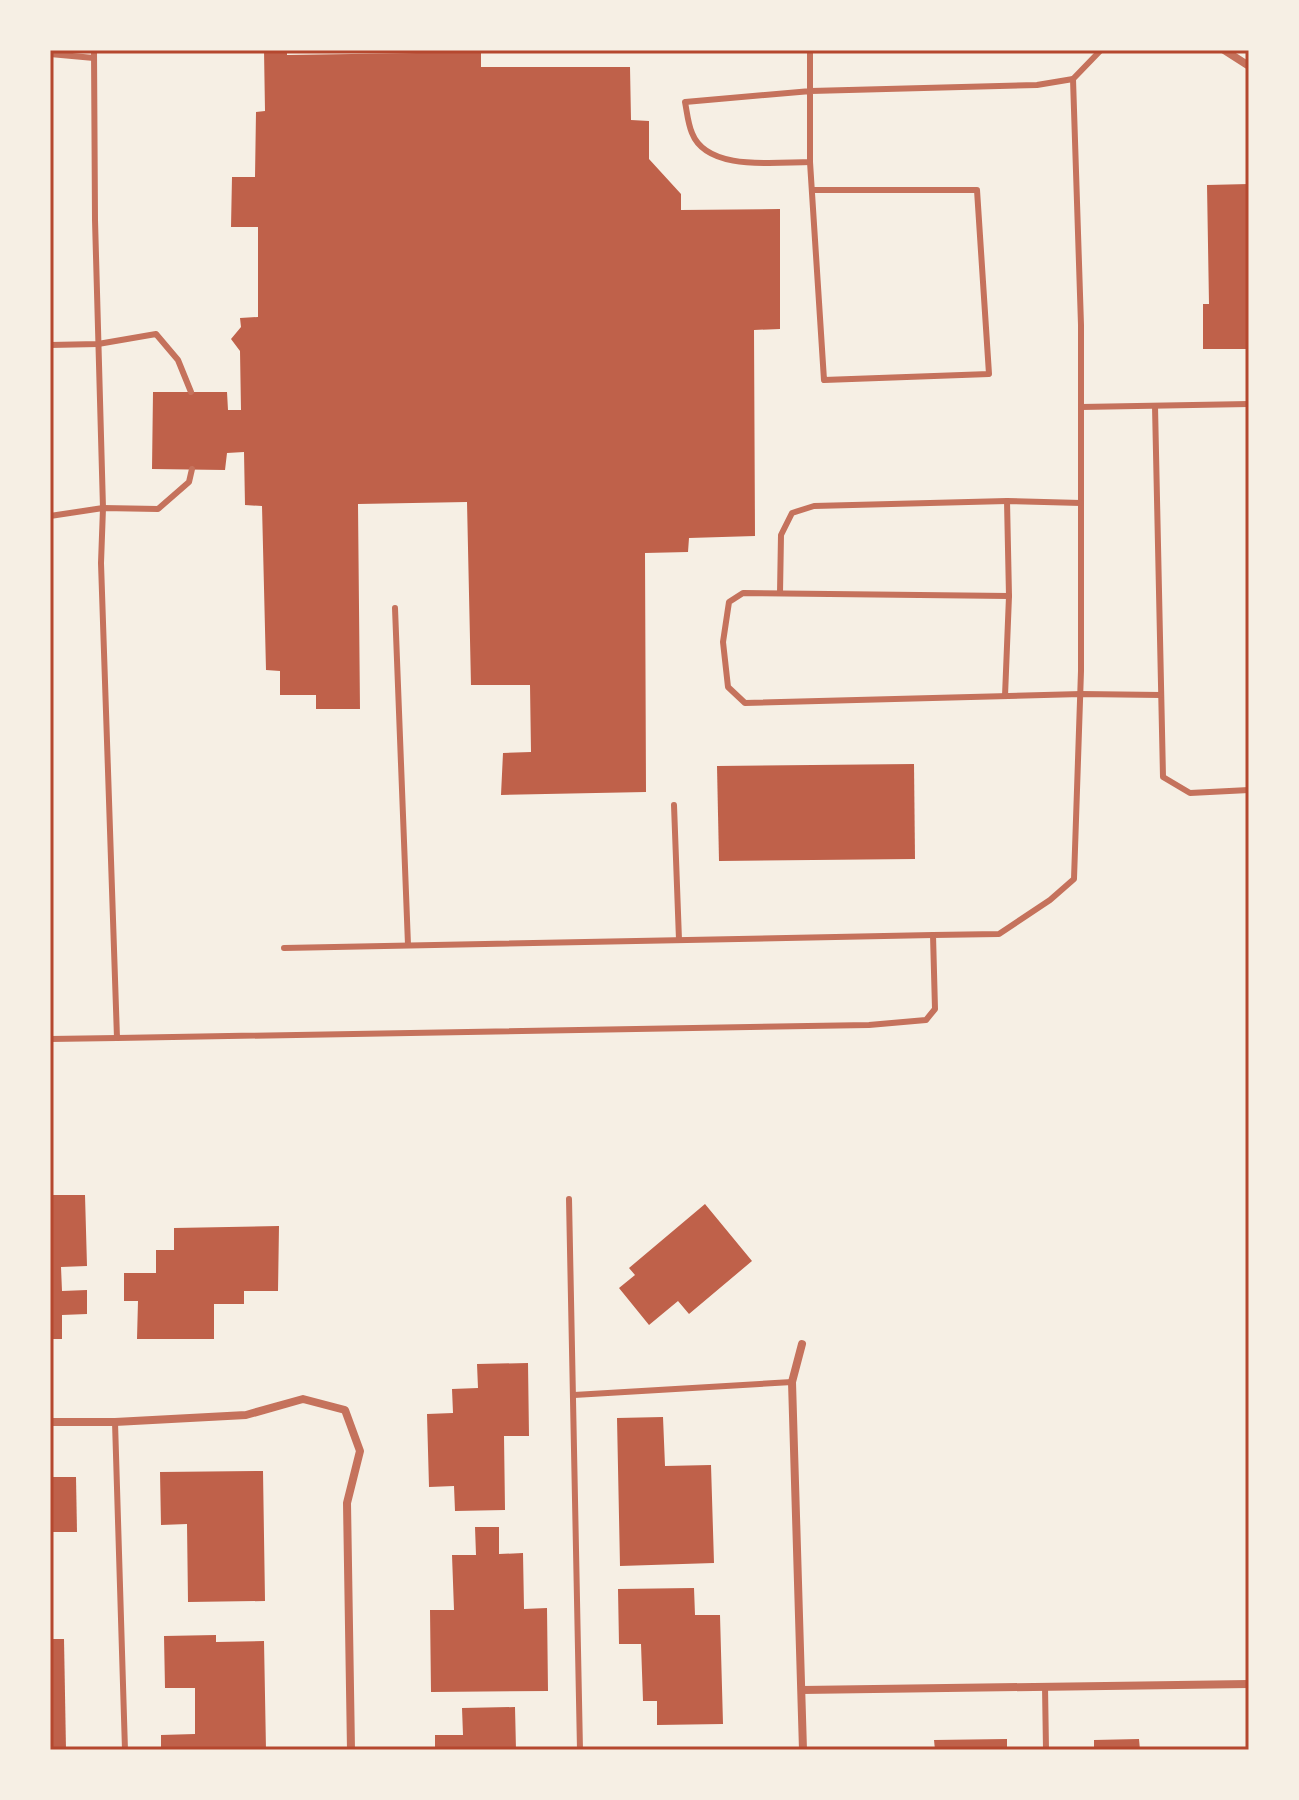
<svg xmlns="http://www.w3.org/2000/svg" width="1299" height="1800" font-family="'Roboto Condensed',sans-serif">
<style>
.building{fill:#bf614a}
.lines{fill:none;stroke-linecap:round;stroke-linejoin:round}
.service{stroke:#c5725c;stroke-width:6}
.minor{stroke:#c5725c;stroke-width:8}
.neatline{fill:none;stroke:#b5482f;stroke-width:3}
</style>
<rect width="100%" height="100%" fill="#f6efe4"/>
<g class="building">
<polygon points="264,50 287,50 287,55 481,52 481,67 630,67 631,120 649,121 649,159 681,194 681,210 780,209 780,329 754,330 755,536 689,538 688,552 645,553 646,792 501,795 503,753 531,752 530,685 471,685 467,502 358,504 360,709 316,709 316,695 280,695 280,671 266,670 262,506 245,505 244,452 227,453 225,470 152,469 153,392 227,392 228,410 241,410 240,351 231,339 241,327 240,318 258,317 258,227 231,227 232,177 255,177 256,112 265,111"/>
<polygon points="1249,184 1249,349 1203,349 1203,304 1209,304 1207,185"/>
<polygon points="914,764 915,859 719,861 717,766"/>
<polygon points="50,1195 85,1195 87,1266 61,1267 62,1291 87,1290 87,1314 62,1315 62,1339 50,1339"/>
<polygon points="705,1204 752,1261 689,1314 678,1301 649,1325 619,1288 635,1275 629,1268"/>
<polygon points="279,1226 278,1291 244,1291 244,1304 214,1304 214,1339 137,1339 138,1301 124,1301 124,1273 156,1273 156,1250 174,1250 174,1228"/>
<polygon points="528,1363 529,1436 504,1436 505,1510 455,1511 454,1486 429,1487 427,1414 453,1413 452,1389 478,1388 477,1364"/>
<polygon points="663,1417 665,1466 711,1465 714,1563 620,1566 617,1418"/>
<polygon points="263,1471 265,1601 188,1602 187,1524 161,1525 160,1472"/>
<polygon points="50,1477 76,1477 77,1532 50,1532"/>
<polygon points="475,1527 499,1527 499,1554 523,1553 524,1609 547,1608 548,1691 431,1692 430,1610 454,1610 452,1555 476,1555"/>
<polygon points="694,1588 695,1615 720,1615 723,1724 657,1725 657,1701 643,1701 641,1644 619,1644 618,1589"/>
<polygon points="216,1635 216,1642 264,1641 266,1750 161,1750 161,1735 195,1734 195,1688 165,1688 164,1636"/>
<polygon points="50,1639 64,1639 66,1750 50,1750"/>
<polygon points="515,1707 516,1750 435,1750 435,1735 463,1735 462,1708"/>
<polygon points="1007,1739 1007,1750 935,1750 934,1740"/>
<polygon points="1139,1739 1140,1750 1094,1750 1094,1740"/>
</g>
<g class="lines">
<g class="service">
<polyline points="94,50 95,220 103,508 101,563 117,1038 869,1025 926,1020 935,1009 933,935 999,934 1050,900 1074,879 1081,671 1081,325 1073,79"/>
<path d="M810 50V162C776 162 707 172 692 133 688 124 687 112 685 102L811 91 1037 85 1073 79 1101 50"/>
<polyline points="50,54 94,58"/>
<polyline points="810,162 824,380 989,374 977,190 812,190"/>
<polyline points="50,345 98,344 156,334 178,360 191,392"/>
<polyline points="1155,406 1163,777 1190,793 1249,790"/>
<polyline points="1081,407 1249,404"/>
<polyline points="1081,503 1007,501 1009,596 743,593 729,602 723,642 728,687 745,703 1081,694 1161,695"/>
<polyline points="50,516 103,508 158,509 189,482 192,469"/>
<polyline points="780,593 781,535 792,513 814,506 1007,501"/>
<polyline points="395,608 408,945"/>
<polyline points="1005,696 1009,596"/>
<polyline points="674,805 679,940"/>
<polyline points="284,948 933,935"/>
<polyline points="50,1039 117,1038"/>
<polyline points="569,1199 580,1750"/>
<polyline points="574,1395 792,1382"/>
<polyline points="115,1422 125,1750"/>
<polyline points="1045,1686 1046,1750"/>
</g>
<g class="minor">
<polyline points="1224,50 1249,66"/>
<polyline points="802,1344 792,1382 803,1750"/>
<polyline points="50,1422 115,1422 246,1415 303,1399 345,1410 360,1451 347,1503 351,1750"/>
<polyline points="802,1690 1249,1684"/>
</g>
</g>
<rect width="1299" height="1800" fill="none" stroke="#f6efe4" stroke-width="104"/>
<rect x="52" y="52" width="1195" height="1696" class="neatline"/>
</svg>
